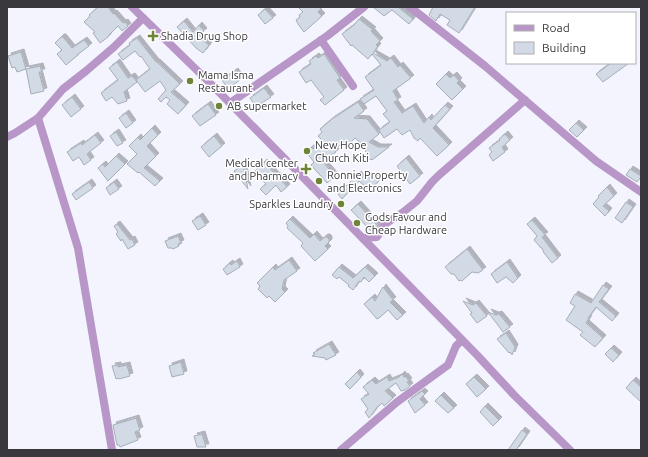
<svg xmlns="http://www.w3.org/2000/svg" width="648" height="457" font-family="Ubuntu,sans-serif">
<style>
.building{fill:#d2dbe5;stroke:#a5aeb7;filter:url(#shadow)}
.lines{fill:none;stroke-linecap:round;stroke-linejoin:round}
.minor{stroke:#b896c7;stroke-width:8}
.poi-dot{fill:#6e8537;stroke:#fff;stroke-width:1.5}
.labels{text-anchor:middle;stroke-width:3;stroke-linejoin:round;paint-order:stroke}
.poi-label{font-size:11px;fill:#38383d;stroke:#fff;text-anchor:start}
</style>
<defs>
<filter id="shadow"><feDropShadow dx="3" dy="-3" stdDeviation="0" flood-color="#0004"/></filter>
</defs>
<rect width="100%" height="100%" fill="#f3f4fe"/>
<g class="building">
<polygon points="98,7 108,7 113,14 114,13 123,23 125,22 128,26 122,31 118,26 108,36 108,37 100,43 93,33 95,32 84,22 90,16 89,15"/>
<polygon points="298,7 322,7 318,12 322,16 304,32 298,24 296,20 300,17 299,15 303,12"/>
<polygon points="373,7 398,7 413,19 409,24 392,10 384,16"/>
<polygon points="433,7 475,7 459,33 447,25 450,20 440,14 436,21 429,15"/>
<polygon points="265,9 273,18 265,24 258,15"/>
<polygon points="359,19 373,30 371,31 380,41 376,45 378,46 373,53 387,61 391,58 398,67 400,65 411,78 393,91 398,100 394,102 402,113 413,106 424,123 429,117 431,120 445,105 450,109 433,128 449,145 437,156 420,138 418,141 414,138 410,130 402,135 397,129 384,138 379,130 390,122 383,114 387,111 376,96 364,104 360,99 374,90 365,77 381,65 372,54 368,59 352,45 351,46 342,34 354,25"/>
<polygon points="184,21 193,32 199,25 204,31 199,35 202,38 201,39 209,45 203,53 196,48 177,27"/>
<polygon points="61,37 63,37 72,48 84,40 89,46 77,55 78,55 66,65 57,54 62,50 55,43"/>
<polygon points="137,38 156,62 157,62 180,84 171,92 186,105 178,114 167,104 170,100 166,97 161,102 158,99 166,90 160,81 145,92 136,80 150,69 141,56 140,57 135,51 123,60 118,54 130,45 129,43"/>
<polygon points="21,52 26,69 17,72 15,67 12,68 8,56"/>
<polygon points="324,54 340,78 337,80 344,90 325,105 320,100 324,97 311,80 306,83 299,72 311,64 309,61 316,56 318,58"/>
<polygon points="117,62 128,78 132,76 137,82 124,92 127,101 118,104 112,97 106,101 101,93 118,80 109,68"/>
<polygon points="611,63 629,63 603,82 596,74"/>
<polygon points="40,66 42,72 39,72 44,91 31,94 26,69"/>
<polygon points="235,71 241,79 228,89 222,80"/>
<polygon points="446,74 450,78 454,75 459,81 457,83 463,89 452,100 436,84"/>
<polygon points="264,88 271,97 256,107 250,98"/>
<polygon points="72,97 81,109 71,117 62,105"/>
<polygon points="358,102 364,111 354,118 367,119 379,134 369,142 378,147 389,147 372,160 371,159 369,160 365,155 367,153 365,151 367,149 355,138 348,145 345,142 334,149 336,152 322,161 335,176 327,183 311,165 314,162 306,152 312,147 313,149 323,141 318,136 322,132 320,129 332,119"/>
<polygon points="208,104 216,115 200,126 192,116"/>
<polygon points="126,113 133,123 126,128 119,118"/>
<polygon points="576,123 584,130 577,137 569,130"/>
<polygon points="152,128 158,135 147,146 156,156 144,168 160,181 155,186 139,172 138,173 127,164 137,154 129,146 138,137 140,140"/>
<polygon points="116,132 123,143 117,146 110,136"/>
<polygon points="505,134 510,140 502,147 505,152 493,161 489,155 492,152 489,148 500,140 499,139"/>
<polygon points="95,135 101,143 88,153 88,154 87,154 91,160 84,165 79,157 73,161 67,152 81,143 82,145"/>
<polygon points="214,136 222,146 209,157 201,147"/>
<polygon points="116,156 125,164 108,181 98,168 103,164 105,167"/>
<polygon points="406,158 420,176 410,184 397,166"/>
<polygon points="264,162 277,176 278,176 287,187 281,192 276,185 266,195 260,189 266,184 254,172"/>
<polygon points="241,166 244,169 248,189 234,171"/>
<polygon points="630,169 641,176 641,177 637,182 626,175"/>
<polygon points="358,174 362,178 365,174 368,177 376,177 379,181 369,190 359,181 342,199 338,194"/>
<polygon points="89,182 93,188 76,200 72,194"/>
<polygon points="114,182 119,189 110,195 106,188"/>
<polygon points="607,187 614,196 603,206 609,211 605,216 593,204 599,197 598,196"/>
<polygon points="626,202 633,207 622,223 615,218"/>
<polygon points="358,204 378,226 374,232 372,232 351,210"/>
<polygon points="200,216 206,225 198,230 192,221"/>
<polygon points="290,219 310,238 314,234 320,241 325,237 327,237 329,239 329,242 325,246 328,249 315,261 301,246 303,243 287,228 288,226 286,223"/>
<polygon points="532,220 545,235 542,237 558,258 552,263 544,253 542,248 541,248 534,240 537,236 527,224"/>
<polygon points="117,224 130,240 132,239 135,245 128,249 122,239 121,241 116,234 118,232 114,226"/>
<polygon points="178,236 181,243 178,244 179,246 173,249 172,248 168,248 165,241"/>
<polygon points="467,249 483,270 478,273 472,272 462,281 460,280 459,281 454,274 451,274 445,267"/>
<polygon points="289,260 297,271 284,280 282,289 285,292 275,302 269,296 267,298 258,289 260,286 257,283 273,267 275,270"/>
<polygon points="237,261 240,267 227,275 223,269 225,268 226,266 230,263 231,265"/>
<polygon points="507,262 518,278 513,283 506,277 497,283 491,274"/>
<polygon points="339,267 353,278 365,267 375,276 369,282 364,277 361,282 359,281 353,290 348,286 349,285 339,277 337,279 332,275"/>
<polygon points="603,285 609,289 599,302 616,316 612,321 596,307 588,318 589,318 586,323 603,338 595,347 580,335 583,332 566,320 575,306 570,303 575,294 591,303"/>
<polygon points="383,287 393,300 390,302 403,315 397,320 388,310 379,318 377,319 364,304 372,297 375,301"/>
<polygon points="463,301 473,305 476,303 487,316 477,323 470,314 472,313"/>
<polygon points="488,312 496,315 499,314 510,327 503,332"/>
<polygon points="506,333 515,347 512,355 510,352 509,353 497,339"/>
<polygon points="329,344 336,355 326,360 325,358 312,356 315,354 313,353"/>
<polygon points="611,348 619,355 613,362 605,354"/>
<polygon points="181,362 184,374 172,377 169,366"/>
<polygon points="118,365 118,367 127,365 130,376 119,379 118,378 116,379 112,366"/>
<polygon points="357,372 361,377 350,389 345,384"/>
<polygon points="402,374 404,377 405,376 409,381 407,382 410,386 405,390 401,391 396,383 385,391 393,398 384,406 382,403 379,406 378,406 369,418 365,412 368,409 361,399 369,394 363,387 372,380 376,384 387,377 389,381 399,377"/>
<polygon points="474,377 486,389 477,397 466,384"/>
<polygon points="633,380 641,387 641,402 626,388"/>
<polygon points="422,391 425,394 420,399 425,405 415,413 408,401"/>
<polygon points="441,395 454,408 448,413 435,401"/>
<polygon points="485,406 499,420 493,426 480,412"/>
<polygon points="136,418 140,430 135,432 138,440 120,447 119,445 117,445 113,425"/>
<polygon points="522,430 527,434 516,450 508,450"/>
<polygon points="202,434 206,447 197,447 194,436"/>
</g>
<g class="lines">
<g class="minor">
<polyline points="132,7 209,82 289,163 477,355 514,395 570,450"/>
<polyline points="410,7 485,66 596,161 641,192"/>
<polyline points="321,40 353,86"/>
<polyline points="230,103 327,36 364,7"/>
<polyline points="38,118 78,248 112,450"/>
<polyline points="7,137 15,133 38,118 63,89 86,71 114,47 143,18"/>
<polyline points="363,238 377,237 385,224 402,213 417,201 432,182 438,176 525,100"/>
<polyline points="341,450 397,402 448,365 456,346 462,340"/>
</g>
</g>
<g class="poi-dot">
<path d="M151 30h4v4h4v4h-4v4h-4v-4h-4v-4h4z"/>
<circle cx="190" cy="81" r="4"/>
<circle cx="219" cy="106" r="4"/>
<circle cx="307" cy="151" r="4"/>
<path d="M304 163h4v4h4v4h-4v4h-4v-4h-4v-4h4z"/>
<circle cx="319" cy="181" r="4"/>
<circle cx="341" cy="204" r="4"/>
<circle cx="357" cy="223" r="4"/>
</g>
<g class="labels">
<g class="poi-label">
<text x="161" y="40">Shadia Drug Shop</text>
<text x="198" y="79">Mama Isma<tspan x="198" dy="13">Restaurant</tspan></text>
<text x="227" y="110">AB supermarket</text>
<text x="315" y="149">New Hope<tspan x="315" dy="13">Church Kiti</tspan></text>
<text x="298" y="167" text-anchor="end">Medical center<tspan x="298" dy="13">and Pharmacy</tspan></text>
<text x="327" y="179">Ronnie Property<tspan x="327" dy="13">and Electronics</tspan></text>
<text x="333" y="208" text-anchor="end">Sparkles Laundry</text>
<text x="365" y="221">Gods Favour and<tspan x="365" dy="13">Cheap Hardware</tspan></text>
</g>
</g>
<rect width="648" height="457" fill="none" stroke="#38383d" stroke-width="16"/>
<rect x="506" y="12" width="130" height="52" fill="#ffffff" stroke="#afafb1"/>
<rect x="514" y="25" width="20" height="6" fill="#b896c7" stroke="#afafb1"/>
<text x="542" y="32" font-size="12" fill="#38383d">Road</text>
<rect x="514" y="42" width="20" height="12" fill="#d2dbe5" stroke="#afafb1"/>
<text x="542" y="52" font-size="12" fill="#38383d">Building</text>
</svg>
